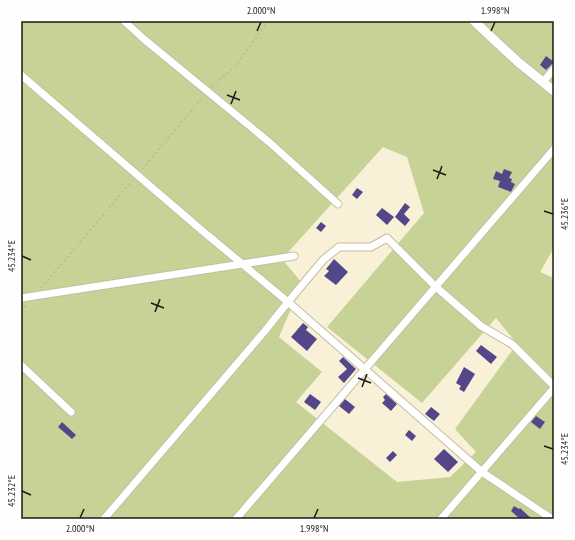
<svg xmlns="http://www.w3.org/2000/svg" width="575" height="540" font-family="'PT Sans Narrow',sans-serif">
<style>
.green{fill:#c7d396;fill-rule:evenodd}
.building{fill:#544789}
.lines{fill:none;stroke-linecap:round;stroke-linejoin:round}
.minor-casing{stroke:#c4bda4;stroke-width:9}
.tertiary-casing{stroke:#c4bda4;stroke-width:11}
.path{stroke:#aaa590;stroke-width:1;stroke-dasharray:2 3;stroke-linecap:butt}
.minor{stroke:#fff;stroke-width:7}
.tertiary{stroke:#fff;stroke-width:9}
.ticks{fill:none;stroke:#1c1a10;stroke-width:1.5}
.neatline{fill:none;stroke:#1c1a10;stroke-width:1.5}
.ticks-label{font-size:10px;text-anchor:middle;fill:#1c1a10}
</style>
<rect width="100%" height="100%" fill="#f8f1d7"/>
<path class="green" d="M21 21H554V248L540 272 554 278V519H21ZM383 147 407 157 424 213 327 327 422 403 496 318 517 344 455 429 476 452 450 477 397 482 296 402 322 372 279 337 302 283 282 259Z"/>
<g class="building">
<polygon points="546,56 554,62 546,70 540,65"/>
<polygon points="504,169 512,172 509,178 512,179 511,182 515,184 511,192 498,187 500,181 493,179 496,171 502,174"/>
<polygon points="357,188 363,192 357,199 352,195"/>
<polygon points="405,203 410,207 404,214 410,220 405,226 395,217"/>
<polygon points="382,208 394,217 387,225 376,215"/>
<polygon points="321,222 326,226 321,232 316,228"/>
<polygon points="334,259 348,272 336,285 324,276 329,271 326,269"/>
<polygon points="303,323 308,327 306,330 317,339 307,351 291,337"/>
<polygon points="481,345 497,357 491,364 476,351"/>
<polygon points="343,357 356,369 344,383 338,377 347,369 339,361"/>
<polygon points="464,367 475,374 464,392 459,389 461,386 456,383"/>
<polygon points="310,394 321,402 315,410 304,402"/>
<polygon points="386,394 397,404 391,411 382,403 385,400 383,397"/>
<polygon points="345,399 355,407 349,414 339,406"/>
<polygon points="431,407 440,414 434,421 425,414"/>
<polygon points="536,416 545,422 540,429 531,422"/>
<polygon points="62,422 76,435 72,439 58,427"/>
<polygon points="409,430 416,436 412,441 405,435"/>
<polygon points="444,449 458,462 448,472 434,459"/>
<polygon points="393,451 397,455 390,462 386,458"/>
<polygon points="514,506 519,509 520,508 532,519 520,519 511,511"/>
</g>
<g class="lines">
<defs>
<g id="minor">
<polyline points="124,21 145,40 269,142 338,204"/>
<polyline points="21,75 199,228 288,302 264,332 104,519"/>
<polyline points="543,82 554,69"/>
<polyline points="21,298 294,256"/>
<polyline points="21,365 71,412"/>
<polyline points="236,519 554,149"/>
<polyline points="441,519 554,388"/>
<polyline points="552,519 482,472 288,302 323,260 339,247 371,247 387,238 436,287 481,326 512,344 554,386"/>
</g>
<polyline id="tertiary" points="474,21 518,62 554,91"/>
</defs>
<use href="#minor" class="minor-casing"/>
<use href="#tertiary" class="tertiary-casing"/>
<g class="path">
<polyline points="212,87 236,65 268,21"/>
<polyline points="142,169 203,97"/>
<polyline points="41,288 132,181"/>
<polyline points="21,311 27,304"/>
</g>
<use href="#minor" class="minor"/>
<use href="#tertiary" class="tertiary"/>
</g>
<path class="ticks" d="M257 31 261 22M491 31 495 22M227 95 240 100M231 104 236 91M433 170 446 175M437 179 442 166M544 211 553 214M22 256 31 260M151 303 164 308M155 312 160 299M358 378 371 383M362 387 367 374M544 446 553 449M22 491 31 495M80 518 84 509M314 518 318 509"/>
<rect width="575" height="540" fill="none" stroke="#fefefe" stroke-width="44"/>
<rect x="22" y="22" width="531" height="496" class="neatline"/>
<g class="ticks-label">
<text x="261" y="14">2.000°N</text>
<text x="495" y="14">1.998°N</text>
<text transform="translate(564 214) rotate(-90)" y="4">45.236°E</text>
<text transform="translate(11 256) rotate(-90)" y="4">45.234°E</text>
<text transform="translate(564 449) rotate(-90)" y="4">45.234°E</text>
<text transform="translate(11 491) rotate(-90)" y="4">45.232°E</text>
<text x="80" y="532">2.000°N</text>
<text x="314" y="532">1.998°N</text>
</g>
</svg>
